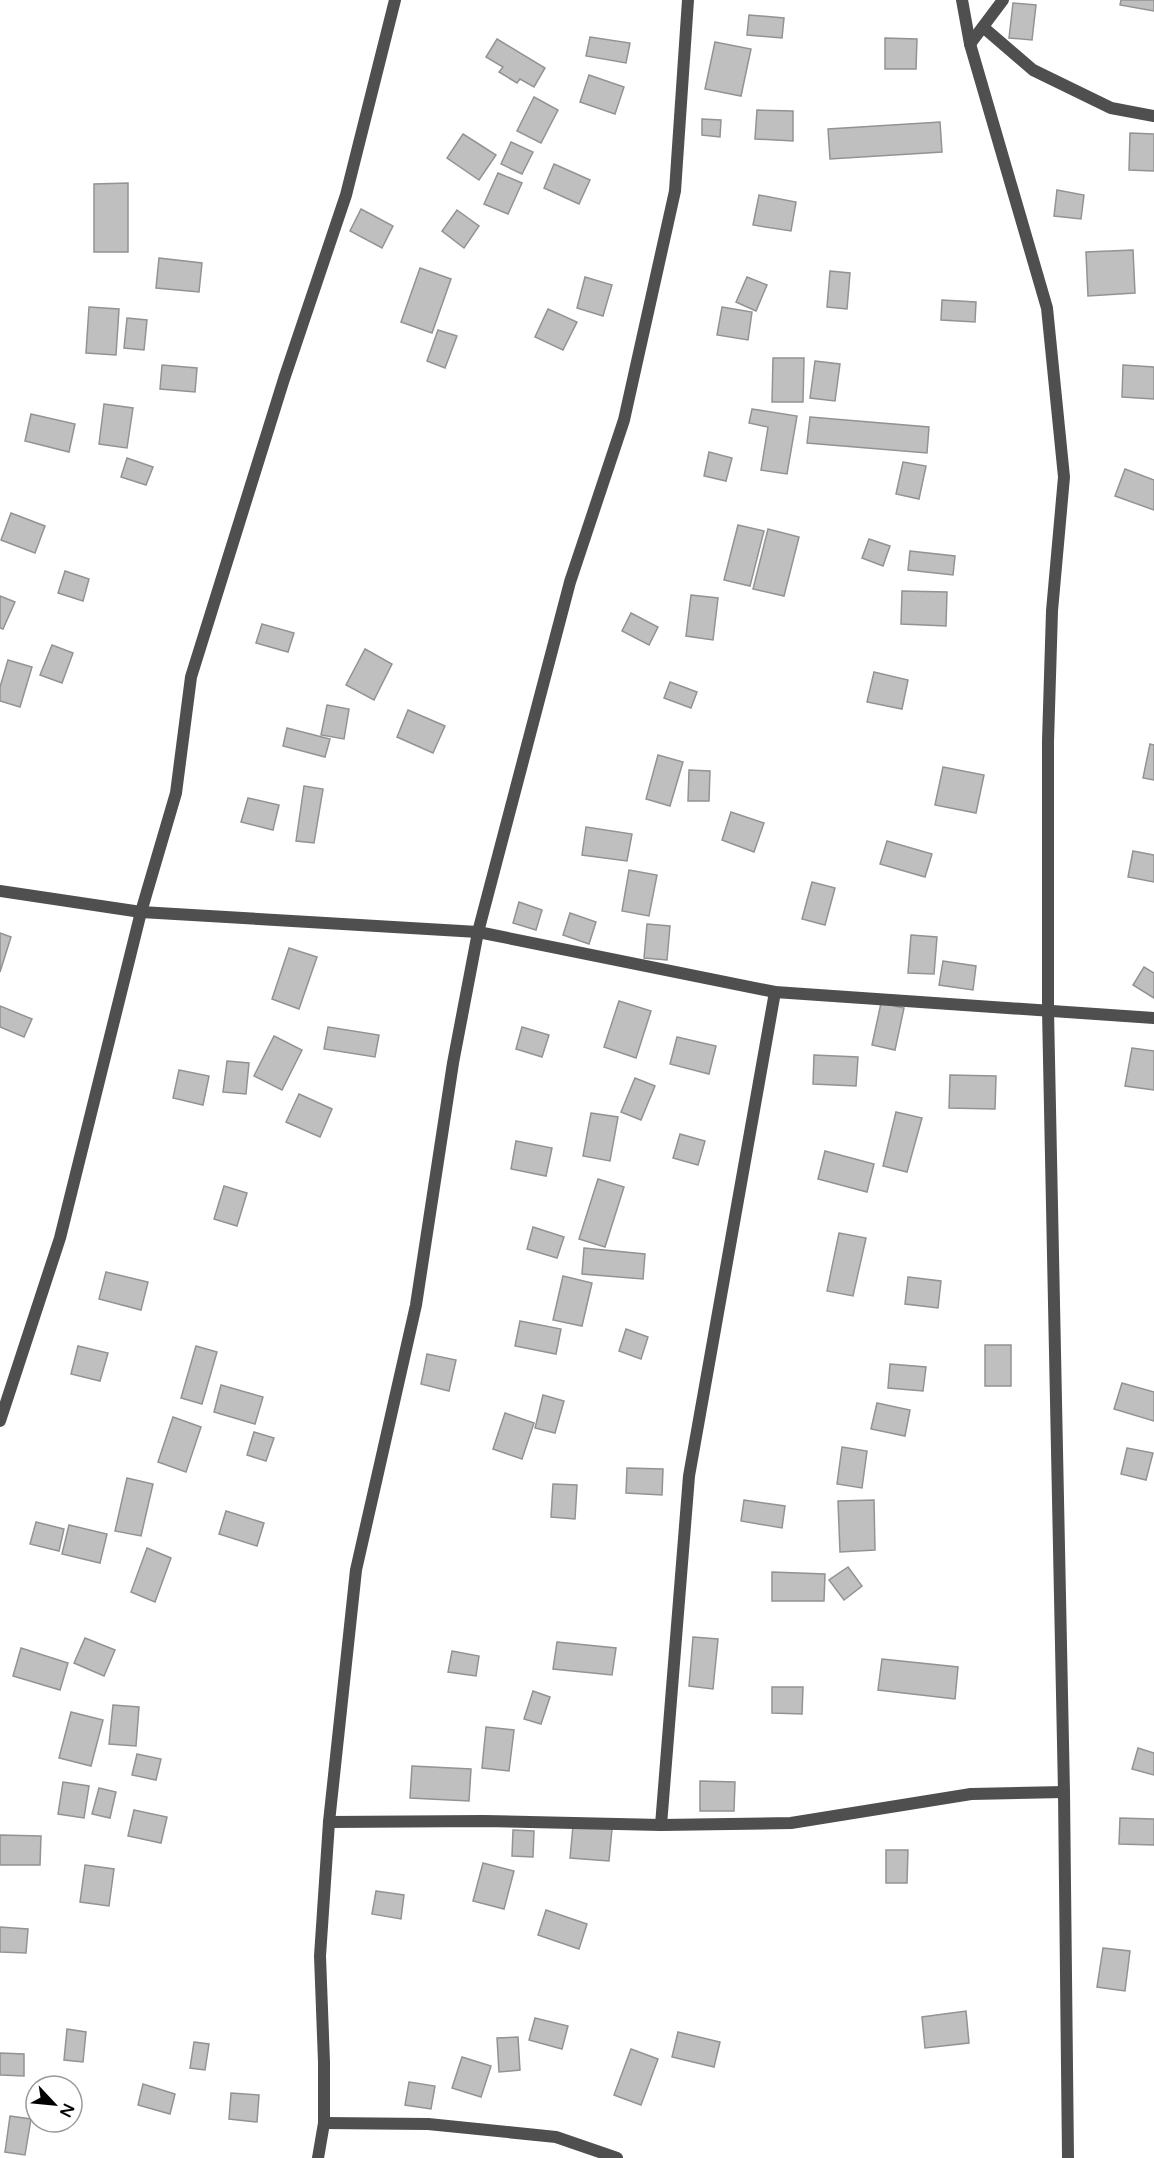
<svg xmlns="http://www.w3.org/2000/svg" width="1154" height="2158" font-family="'Varela Round',sans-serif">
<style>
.building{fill:#bfbfbf;stroke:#939393;stroke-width:1.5}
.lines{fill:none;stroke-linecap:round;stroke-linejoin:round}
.minor{stroke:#4f4f4f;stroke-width:12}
</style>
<rect width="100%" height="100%" fill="#fff"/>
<g class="building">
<polygon points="1121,0 1154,0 1154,11 1120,5"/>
<polygon points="1013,3 1036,5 1032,40 1009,38"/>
<polygon points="749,15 784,18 782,38 747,35"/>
<polygon points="590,37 630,43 626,63 586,56"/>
<polygon points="885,38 917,39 916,69 885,69"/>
<polygon points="497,39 545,68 534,87 520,79 517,83 499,72 503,67 486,57"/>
<polygon points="715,42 751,49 741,96 705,89"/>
<polygon points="589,75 624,87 615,114 580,102"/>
<polygon points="534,97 558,110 541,143 517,131"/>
<polygon points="757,110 793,111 793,141 755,139"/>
<polygon points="702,119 721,120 720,137 702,135"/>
<polygon points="940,122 942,152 830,159 828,129"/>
<polygon points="1130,133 1154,134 1154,171 1129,170"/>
<polygon points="463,134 496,155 479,180 447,158"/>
<polygon points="511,142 533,152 522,174 501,164"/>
<polygon points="554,164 590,180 579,204 544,188"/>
<polygon points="498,173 522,183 508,214 484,204"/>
<polygon points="128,183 128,252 94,252 94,184"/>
<polygon points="1057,190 1084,195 1081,219 1054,216"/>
<polygon points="759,195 796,202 791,231 753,225"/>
<polygon points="361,209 393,226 382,248 350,231"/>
<polygon points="457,210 479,226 464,248 442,231"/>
<polygon points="1133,250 1135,293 1088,296 1086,252"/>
<polygon points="159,258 202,263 199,292 156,288"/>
<polygon points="420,268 451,279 432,333 401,322"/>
<polygon points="830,271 850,273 847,309 827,307"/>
<polygon points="585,277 612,285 603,316 577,308"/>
<polygon points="747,277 767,285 756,311 736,302"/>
<polygon points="942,300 976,302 975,322 941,320"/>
<polygon points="89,307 119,309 116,355 86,353"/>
<polygon points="722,307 752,312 748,340 717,335"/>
<polygon points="548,309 577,322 563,350 535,337"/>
<polygon points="127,318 147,320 144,350 124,348"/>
<polygon points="438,330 457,336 445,368 427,361"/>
<polygon points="773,358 804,358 803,402 772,402"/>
<polygon points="815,361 840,364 835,401 810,398"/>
<polygon points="162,365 197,368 195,392 160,389"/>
<polygon points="1123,365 1154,367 1154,399 1122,397"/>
<polygon points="104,404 133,408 127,448 99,444"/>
<polygon points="752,409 797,416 787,474 761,470 768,427 749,423"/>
<polygon points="31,414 75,424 69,452 25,441"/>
<polygon points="810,417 929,427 927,453 807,443"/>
<polygon points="709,452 732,458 726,481 704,476"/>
<polygon points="127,458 153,467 146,485 121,477"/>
<polygon points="903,462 926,466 919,499 896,494"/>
<polygon points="1125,469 1154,480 1154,510 1115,496"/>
<polygon points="11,513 45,526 35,553 1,540"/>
<polygon points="738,525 764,531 750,586 724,580"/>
<polygon points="768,529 799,537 784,596 753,589"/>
<polygon points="869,539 890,546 883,566 862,558"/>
<polygon points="910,551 955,556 953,575 908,570"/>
<polygon points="65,571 89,579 83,601 58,593"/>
<polygon points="902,591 947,592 946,626 901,624"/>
<polygon points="691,595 718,598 713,640 686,636"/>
<polygon points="0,596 15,602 3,629 0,628"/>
<polygon points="631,613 658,627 649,645 622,631"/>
<polygon points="262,624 294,633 288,652 256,643"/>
<polygon points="52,645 73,653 62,683 40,675"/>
<polygon points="365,649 392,664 374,700 346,685"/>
<polygon points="8,660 32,667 20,707 0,701 0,687"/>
<polygon points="874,672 908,680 902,709 867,702"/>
<polygon points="670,682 697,692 691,708 664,698"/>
<polygon points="327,705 349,709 344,739 321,735"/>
<polygon points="408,710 445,726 433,753 397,737"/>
<polygon points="287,728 330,739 325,757 283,746"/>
<polygon points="1150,744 1154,745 1154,780 1143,778"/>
<polygon points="658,755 683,762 670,806 646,799"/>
<polygon points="943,767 984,775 976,813 935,805"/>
<polygon points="689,770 710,771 709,801 688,801"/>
<polygon points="304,786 323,789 314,843 296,841"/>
<polygon points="248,798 279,805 273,830 241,822"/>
<polygon points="731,812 764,823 754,852 722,840"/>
<polygon points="586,827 632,834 627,861 582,855"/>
<polygon points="887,841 932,854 925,877 880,864"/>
<polygon points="1133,851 1154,855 1154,882 1128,877"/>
<polygon points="629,870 657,875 649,916 622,911"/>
<polygon points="812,882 835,888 825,925 802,919"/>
<polygon points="519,902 542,910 536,930 513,923"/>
<polygon points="570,913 596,922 589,944 563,935"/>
<polygon points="647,924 670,926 667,960 644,958"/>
<polygon points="0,933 11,937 0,972"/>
<polygon points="911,935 937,937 934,974 908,973"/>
<polygon points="289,948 317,957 299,1009 272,999"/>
<polygon points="943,961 976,966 973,990 939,985"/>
<polygon points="1144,967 1154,973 1154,998 1133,985"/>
<polygon points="619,1001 651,1011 636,1058 604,1047"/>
<polygon points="881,1003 904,1008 895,1050 872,1045"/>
<polygon points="0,1006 32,1019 24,1037 0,1027"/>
<polygon points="328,1027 379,1035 375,1057 324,1049"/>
<polygon points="522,1027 549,1035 542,1057 516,1049"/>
<polygon points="274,1036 302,1050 282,1090 254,1076"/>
<polygon points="677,1037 716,1046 709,1074 670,1064"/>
<polygon points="1132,1048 1154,1051 1154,1090 1125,1086"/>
<polygon points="814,1055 858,1057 856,1086 813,1084"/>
<polygon points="227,1061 249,1063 246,1094 223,1092"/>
<polygon points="179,1070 209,1076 203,1105 173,1098"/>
<polygon points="950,1075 996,1076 995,1109 949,1108"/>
<polygon points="635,1078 655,1086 641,1120 621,1112"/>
<polygon points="299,1094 332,1109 320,1137 286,1122"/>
<polygon points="896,1112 922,1118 907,1172 883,1166"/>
<polygon points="591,1113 618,1117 610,1161 583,1156"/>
<polygon points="680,1134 705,1141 698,1165 673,1158"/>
<polygon points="516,1141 552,1148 546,1176 511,1169"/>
<polygon points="825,1151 874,1164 867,1192 818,1179"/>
<polygon points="598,1179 624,1187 605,1247 579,1239"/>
<polygon points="224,1186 247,1193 237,1226 214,1219"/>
<polygon points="533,1227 564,1237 557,1258 527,1249"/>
<polygon points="839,1233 866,1238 853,1296 827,1291"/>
<polygon points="584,1248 645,1254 643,1279 582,1274"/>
<polygon points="106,1272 148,1282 141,1310 99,1299"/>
<polygon points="563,1276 592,1283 582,1326 553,1320"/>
<polygon points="908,1277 941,1281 938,1308 905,1304"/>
<polygon points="520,1321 561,1329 556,1354 515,1346"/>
<polygon points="626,1329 648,1337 641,1359 619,1351"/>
<rect x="985" y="1345" width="26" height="41"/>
<polygon points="78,1346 108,1353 100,1381 71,1374"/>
<polygon points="196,1346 217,1352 202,1404 181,1398"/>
<polygon points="427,1354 456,1360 449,1391 421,1384"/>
<polygon points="890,1364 926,1367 923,1391 888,1388"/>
<polygon points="1122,1383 1154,1392 1154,1421 1114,1409"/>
<polygon points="221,1385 263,1397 255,1424 214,1412"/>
<polygon points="543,1395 564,1401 555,1433 535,1428"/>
<polygon points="877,1403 910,1410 905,1436 871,1429"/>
<polygon points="505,1413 534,1423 522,1459 493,1449"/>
<polygon points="173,1417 201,1427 186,1472 158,1462"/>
<polygon points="254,1432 274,1438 266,1461 247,1455"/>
<polygon points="842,1447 867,1451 862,1488 837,1484"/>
<polygon points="1127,1448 1153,1453 1146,1480 1121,1474"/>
<polygon points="627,1468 663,1469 662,1495 626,1493"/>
<polygon points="127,1478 153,1484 141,1536 115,1531"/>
<polygon points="553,1484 577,1485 575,1519 551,1517"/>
<polygon points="744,1500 785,1506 782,1528 741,1521"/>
<polygon points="874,1500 875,1550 840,1552 838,1501"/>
<polygon points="226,1511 264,1523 257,1546 219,1534"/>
<polygon points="36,1522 64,1529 59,1551 30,1544"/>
<polygon points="69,1525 107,1534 100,1563 62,1554"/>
<polygon points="147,1548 171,1558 155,1602 131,1592"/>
<polygon points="848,1567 862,1586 844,1600 829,1580"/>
<polygon points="772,1572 825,1574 824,1601 772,1601"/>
<polygon points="693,1637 718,1639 713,1689 689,1686"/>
<polygon points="85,1638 115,1650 104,1676 74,1663"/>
<polygon points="557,1642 616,1648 612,1675 553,1669"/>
<polygon points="21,1648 68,1663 60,1690 13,1676"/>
<polygon points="452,1651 479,1656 476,1676 448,1672"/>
<polygon points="882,1659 958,1667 955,1699 878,1690"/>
<polygon points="772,1687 803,1687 802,1714 772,1713"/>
<polygon points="533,1691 550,1697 541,1724 524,1719"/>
<polygon points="113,1705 139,1707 136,1746 109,1744"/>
<polygon points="71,1712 103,1720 91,1766 59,1758"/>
<polygon points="486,1727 514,1730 509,1771 482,1768"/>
<polygon points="1138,1748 1154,1753 1154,1775 1132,1769"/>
<polygon points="137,1754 161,1759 156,1780 132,1775"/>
<polygon points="412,1766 471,1769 469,1801 410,1798"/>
<polygon points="700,1781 735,1782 734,1811 700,1811"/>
<polygon points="63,1782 89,1786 84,1818 58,1814"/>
<polygon points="99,1788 116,1792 110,1818 92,1814"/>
<polygon points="134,1810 167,1817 161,1843 128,1836"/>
<polygon points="1120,1818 1154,1819 1154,1845 1119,1844"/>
<polygon points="573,1826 612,1829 609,1861 570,1858"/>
<polygon points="513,1830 534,1831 533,1857 512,1856"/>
<polygon points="0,1835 41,1836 40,1865 0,1865"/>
<polygon points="886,1850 908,1850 907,1883 886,1883"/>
<polygon points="483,1863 514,1871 504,1909 473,1901"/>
<polygon points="85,1865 114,1869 109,1906 80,1902"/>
<polygon points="376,1891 404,1895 401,1919 372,1914"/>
<polygon points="546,1910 587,1924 579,1949 538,1935"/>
<polygon points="0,1927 28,1929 26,1953 0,1952"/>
<polygon points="1103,1948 1130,1951 1125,1991 1097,1987"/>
<polygon points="966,2011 969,2043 925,2048 922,2017"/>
<polygon points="535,2018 568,2026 562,2049 529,2040"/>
<polygon points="67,2029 86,2032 83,2062 64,2060"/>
<polygon points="678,2032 720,2042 714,2067 672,2057"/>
<polygon points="518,2037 520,2070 499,2072 497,2038"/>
<polygon points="194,2042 209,2044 205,2070 190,2068"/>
<polygon points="631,2049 658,2059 641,2105 614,2095"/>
<polygon points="0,2053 24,2054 24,2076 0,2075"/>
<polygon points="462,2057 491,2066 481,2097 452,2088"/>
<polygon points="409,2082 435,2086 431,2109 405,2105"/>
<polygon points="143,2084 175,2094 170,2114 138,2105"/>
<polygon points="231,2093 259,2095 257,2122 229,2119"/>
<polygon points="10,2116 31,2119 25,2155 5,2152"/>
</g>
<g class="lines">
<g class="minor">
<polyline points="962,0 970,44 1047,308 1064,477 1052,611 1048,741 1048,1010 1064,1792 1068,2158"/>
<polyline points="983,27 1033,70 1111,108 1154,116"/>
<polyline points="970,44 1003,0"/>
<polyline points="0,891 141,912 478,932 775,992 1154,1018"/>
<polyline points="0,1421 60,1238 141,912 176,793 191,677 284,379 346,195 395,0"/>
<polyline points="329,1822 484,1821 661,1825 791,1823 971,1794 1064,1792"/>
<polyline points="661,1825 689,1476 775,992"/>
<polyline points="324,2123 428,2124 556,2137 617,2158"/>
<polyline points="318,2158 324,2123 324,2062 320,1956 329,1822 356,1570 416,1305 453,1063 478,932 570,582 624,420 675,191 688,0"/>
</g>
</g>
<g transform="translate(54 2104) rotate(116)"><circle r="28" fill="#ffffff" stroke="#999999" stroke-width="1.5"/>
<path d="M0-4.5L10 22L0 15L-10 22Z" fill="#000000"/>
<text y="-9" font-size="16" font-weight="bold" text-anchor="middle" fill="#000000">N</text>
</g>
</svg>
